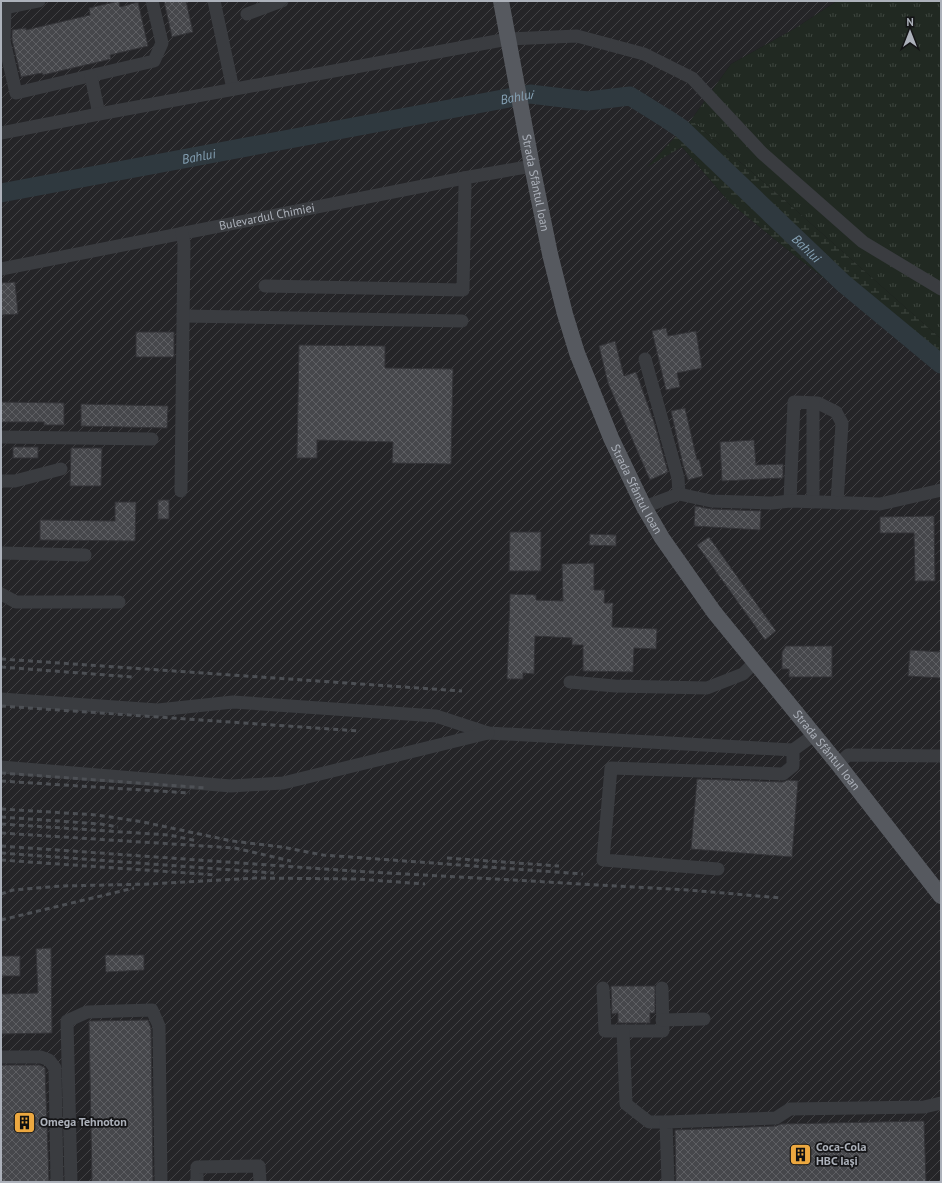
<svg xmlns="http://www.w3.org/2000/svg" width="942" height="1183" font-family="'PT Sans',sans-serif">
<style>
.industrial{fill:url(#industrial-furrows)}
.grass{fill:url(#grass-tufts)}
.wetland{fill:url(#wetland-marsh)}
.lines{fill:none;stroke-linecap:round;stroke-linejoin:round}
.river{stroke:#2f393f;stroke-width:19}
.building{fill:url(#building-cross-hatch);stroke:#333337}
.minor{stroke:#3a3c40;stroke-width:13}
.major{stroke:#56595f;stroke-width:16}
.rail{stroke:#4d5055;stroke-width:3;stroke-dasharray:5 4;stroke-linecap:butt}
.labels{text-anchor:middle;stroke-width:3.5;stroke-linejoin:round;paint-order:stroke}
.street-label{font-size:12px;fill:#acb1ba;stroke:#141416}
.poi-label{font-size:12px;font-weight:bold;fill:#acb1ba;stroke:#141416;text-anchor:start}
.water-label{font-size:13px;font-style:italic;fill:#85a1b4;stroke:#141416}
</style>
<defs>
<pattern id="industrial-furrows" width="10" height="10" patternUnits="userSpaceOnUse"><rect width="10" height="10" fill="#252528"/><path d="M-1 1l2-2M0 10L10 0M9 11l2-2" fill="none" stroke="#424245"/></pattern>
<pattern id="grass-tufts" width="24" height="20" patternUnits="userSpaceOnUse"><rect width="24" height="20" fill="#212922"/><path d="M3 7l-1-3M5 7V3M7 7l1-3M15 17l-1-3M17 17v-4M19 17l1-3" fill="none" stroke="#3f4640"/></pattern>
<pattern id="wetland-marsh" width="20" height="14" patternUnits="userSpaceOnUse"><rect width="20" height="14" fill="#212922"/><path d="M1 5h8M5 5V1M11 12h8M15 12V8" fill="none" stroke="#3f4640"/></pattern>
<pattern id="building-cross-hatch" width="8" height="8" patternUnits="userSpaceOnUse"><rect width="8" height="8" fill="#46474b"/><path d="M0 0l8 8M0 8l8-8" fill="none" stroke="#5e5f63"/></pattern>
</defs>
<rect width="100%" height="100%" fill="#19191b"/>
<polygon class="industrial" points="1,1 837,1 794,29 731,64 691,120 649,165 682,147 729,202 794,255 941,368 941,1182 1,1182"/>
<polygon class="grass" points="837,1 941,1 941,339 781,197 691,120 731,64 794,29"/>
<polygon class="wetland" points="691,120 781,197 941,339 941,368 794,255 729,202 682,147 647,167"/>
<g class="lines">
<path class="river" id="s1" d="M1 193 530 94 588 101 630 96 667 119 682 129 843 283 941 364"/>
</g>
<g class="building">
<polygon points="119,1 120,7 138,2 148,46 110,55 111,59 43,75 42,73 21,77 12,40 12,30 26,28 26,30 90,15 89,8"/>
<polygon points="164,1 186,1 193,32 172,37"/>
<polygon points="15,282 18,314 1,315 1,283"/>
<polygon points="666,328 668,336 696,331 702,368 677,373 680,387 666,390 652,331"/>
<rect x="136" y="332" width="38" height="25"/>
<polygon points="615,341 624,376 636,372 654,422 668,472 650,480 608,383 599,346"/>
<polygon points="299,345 385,346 385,368 453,369 451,464 392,463 393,442 317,440 317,458 297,458"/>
<polygon points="1,402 64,403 64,425 44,425 44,422 1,422"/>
<polygon points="81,404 168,406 167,428 81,426"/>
<polygon points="685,408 697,460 699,459 703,476 688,480 683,465 671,411"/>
<polygon points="754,440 756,465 783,464 783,478 722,481 720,442"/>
<rect x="13" y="447" width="25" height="11"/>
<polygon points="71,448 102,448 101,486 70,486"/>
<rect x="158" y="500" width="11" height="19"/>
<polygon points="115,502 136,502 135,541 40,540 40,520 115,521"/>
<polygon points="695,506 711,509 761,511 760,530 694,526"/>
<polygon points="934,516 935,581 915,581 914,533 880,533 880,517"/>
<polygon points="510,532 541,532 541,571 509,571"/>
<polygon points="590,534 616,535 616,546 589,545"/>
<polygon points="709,537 776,631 765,640 697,545"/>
<polygon points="594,563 594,590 605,590 604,603 613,603 612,627 657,629 656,649 634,648 633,672 583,671 583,645 572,645 572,638 535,636 534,674 523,673 523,679 507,679 510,594 536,595 536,600 563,601 562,564"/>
<polygon points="786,646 832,646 832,677 789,677 789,669 782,669 782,652"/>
<polygon points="910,650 941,652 941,678 908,676"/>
<polygon points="697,779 783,782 788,780 798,781 792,857 691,849"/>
<polygon points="51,948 52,1033 1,1034 1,994 38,993 36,949"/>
<polygon points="105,955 144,955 144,970 106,972"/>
<rect x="1" y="956" width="19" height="20"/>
<polygon points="611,986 655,986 655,1013 650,1013 650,1023 618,1023 618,1013 612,1014"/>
<polygon points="148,1020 151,1028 153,1182 92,1182 89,1021"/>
<polygon points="1,1065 40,1065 45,1068 49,1182 1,1182"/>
<polygon points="924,1121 926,1182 676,1182 675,1130 776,1126 781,1124"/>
</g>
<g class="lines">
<g class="minor">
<polyline points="39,1 5,8 4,41 16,93 154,61 162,43 152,1"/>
<polyline points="214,1 233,89"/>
<polyline points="247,14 282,1"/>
<polyline points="91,76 99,114"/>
<polyline points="1,133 99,114 508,39 577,36 644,54 692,78 762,153 863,242 941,289"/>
<path id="s2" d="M1 269 464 178 532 166"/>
<polyline points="265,286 463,290 465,186 464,178"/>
<polyline points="183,316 462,321"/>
<polyline points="645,359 678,478 679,494"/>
<polyline points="1,437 152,439"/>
<polyline points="1,481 15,481 61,469"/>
<polyline points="181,491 184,243 182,233"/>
<polyline points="790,501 794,402 818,403 836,412 842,423 837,503"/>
<polyline points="813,502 813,403"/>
<polyline points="644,507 679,494 711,501 772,503 790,501 880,504 941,490"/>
<polyline points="1,553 85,555"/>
<polyline points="1,594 16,602 119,602"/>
<polyline points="570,682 615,686 707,688 743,674 755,662"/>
<polyline points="1,699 158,710 233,702 436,716 488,733 793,750"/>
<polyline points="838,764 848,755 941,756"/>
<polyline points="1,767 231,786 283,783 488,733"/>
<polyline points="718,869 603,860 611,768 783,774 793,766 793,750 814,735"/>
<polyline points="603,988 605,1031 663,1031 662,988"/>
<polyline points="662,1020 704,1019"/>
<polyline points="623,1031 626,1104 649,1122 666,1122"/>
<polyline points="1,1057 41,1057 49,1060 55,1068 57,1182"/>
<polyline points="71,1182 67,1021 87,1012 152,1010 159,1026 161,1182"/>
<polyline points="197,1182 197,1167 259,1166 260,1182"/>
<polyline points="668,1182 666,1122 776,1118 790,1109 924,1107 941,1103"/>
</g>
<path class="major" id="s3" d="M501 1 532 166 550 254 565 314 577 353 611 438 644 507 662 538 714 612 838 764 941 896"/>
<g class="rail">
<polyline points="1,659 462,691"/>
<polyline points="1,667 133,677"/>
<polyline points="1,706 359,731"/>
<polyline points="1,773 207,788"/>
<polyline points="1,781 190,793"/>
<polyline points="1,809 97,815 143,822 232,841 282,847 323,855 583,874"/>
<polyline points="1,817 101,824 118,827"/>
<polyline points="1,824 169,835 198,841"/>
<polyline points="1,833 235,848 291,861"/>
<polyline points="1,846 353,871 688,890 782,898"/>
<polyline points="1,853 274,873"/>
<polyline points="447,858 559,866"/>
<polyline points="1,860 216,875"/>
<polyline points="1,894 13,890 61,886 151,884 256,878 357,879 425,884"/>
<polyline points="1,920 134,888"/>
</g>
</g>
<defs>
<symbol id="building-square" viewBox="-11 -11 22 22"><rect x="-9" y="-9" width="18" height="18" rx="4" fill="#eca840" stroke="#141416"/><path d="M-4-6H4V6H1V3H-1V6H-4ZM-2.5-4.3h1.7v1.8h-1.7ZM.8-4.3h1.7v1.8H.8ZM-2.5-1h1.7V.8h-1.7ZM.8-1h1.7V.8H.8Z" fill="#111"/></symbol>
</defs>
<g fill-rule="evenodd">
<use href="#building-square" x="12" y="1110" width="25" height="25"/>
<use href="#building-square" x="788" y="1142" width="25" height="25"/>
</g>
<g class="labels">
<g class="street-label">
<text dy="4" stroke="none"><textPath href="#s3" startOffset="185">Strada Sfântul Ioan</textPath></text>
<text dy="4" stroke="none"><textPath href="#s2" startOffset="271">Bulevardul Chimiei</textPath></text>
<text dy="4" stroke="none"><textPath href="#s3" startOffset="509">Strada Sfântul Ioan</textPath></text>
<text dy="4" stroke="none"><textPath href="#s3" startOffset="833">Strada Sfântul Ioan</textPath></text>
</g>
<g class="poi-label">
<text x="40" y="1126">Omega Tehnoton</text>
<text x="816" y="1151">Coca-Cola<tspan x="816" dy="14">HBC Iași</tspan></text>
</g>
<g class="water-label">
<text dy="5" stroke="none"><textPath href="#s1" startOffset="525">Bahlui</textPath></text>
<text dy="5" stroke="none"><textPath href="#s1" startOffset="201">Bahlui</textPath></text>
<text dy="5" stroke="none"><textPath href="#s1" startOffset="873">Bahlui</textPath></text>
</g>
</g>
<rect width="942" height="1183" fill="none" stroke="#acb1ba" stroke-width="4"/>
<g transform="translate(910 32)" stroke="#141416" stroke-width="3" paint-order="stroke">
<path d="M0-3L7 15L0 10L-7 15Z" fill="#acb1ba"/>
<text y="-6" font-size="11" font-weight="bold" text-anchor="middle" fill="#acb1ba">N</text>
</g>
</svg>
